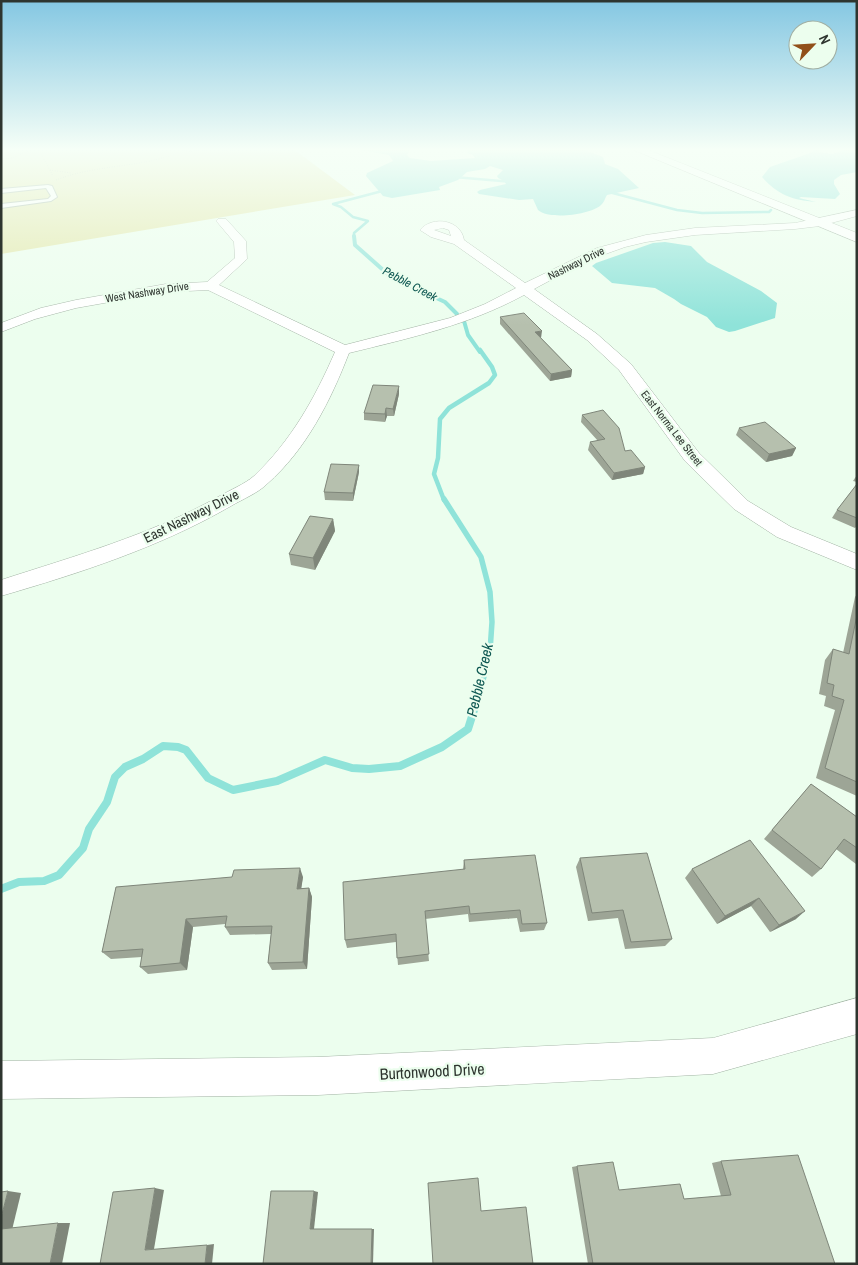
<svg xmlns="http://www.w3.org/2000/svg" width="858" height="1265" font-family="'Archivo Narrow',sans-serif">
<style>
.green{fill:#e2e7ab}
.water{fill:#8fe3d9}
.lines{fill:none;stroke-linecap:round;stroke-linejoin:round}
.stream-far4{stroke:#8fe3d9;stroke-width:2.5}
.stream-far3{stroke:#8fe3d9;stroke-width:4}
.stream-far2{stroke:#8fe3d9;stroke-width:4.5}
.stream-far1{stroke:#8fe3d9;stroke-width:5.5}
.stream{stroke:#8fe3d9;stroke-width:8}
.service-casing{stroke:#a2b3a4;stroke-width:2}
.minor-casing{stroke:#a2b3a4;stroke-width:1}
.secondary-casing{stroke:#a2b3a4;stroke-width:1}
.path{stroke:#a3b1a5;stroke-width:1;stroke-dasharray:0.5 2;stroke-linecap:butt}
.service{fill:#fff;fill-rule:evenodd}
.minor{fill:#fff;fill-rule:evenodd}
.secondary{fill:#fff;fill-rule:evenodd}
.wall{fill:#9da596}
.shaded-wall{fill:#7f867a}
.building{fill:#b6c0ae;stroke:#7f867a}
.labels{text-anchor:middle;stroke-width:4.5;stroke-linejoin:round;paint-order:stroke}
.far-street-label{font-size:11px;fill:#2e352f;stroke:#ecfeee}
.far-water-label{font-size:12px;font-style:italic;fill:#0e5852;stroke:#ecfeee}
.street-label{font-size:14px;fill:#2e352f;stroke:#ecfeee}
.water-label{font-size:15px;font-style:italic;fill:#0e5852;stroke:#ecfeee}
.near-street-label{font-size:16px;fill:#2e352f;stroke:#ecfeee}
</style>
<rect width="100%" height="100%" fill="#ecfeee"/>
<polygon class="green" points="1,148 292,148 355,195 1,254"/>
<g class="water">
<path d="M350 148H411L407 155 410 158 431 161 475 158 473 155 467 153 470 148H579L603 157 605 164 618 169 639 188 607 195C605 198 604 203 601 205 590 215 549 220 538 210L533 199 519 200 479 194 477 192 480 190 506 184 504 181 498 178 497 176 503 170 490 166 485 169 467 172 458 180 439 187 440 190 392 198 383 196 366 176 367 173 393 161 389 155Z"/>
<path d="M818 148 822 149 818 152 832 154 845 150H857V172L841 175 834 180V184L840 194 835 199 801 197 799 198 816 202C792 200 778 195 762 177L770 167 813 152Z"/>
<polygon points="665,242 691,246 707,262 761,291 777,303 775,318 735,331 729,332 716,327 707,317 681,304 674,299 655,288 612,283 592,266 596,263 653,243"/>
</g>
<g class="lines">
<g class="stream-far4">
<polyline points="454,177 514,182"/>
<polyline points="605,191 677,210 702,213 769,212 771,210"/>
<polyline points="354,237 354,233 368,221 353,217 341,207 333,204 386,190"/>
</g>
<g class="stream-far3">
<polyline points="354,236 355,245 391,277 445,302 457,314"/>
<polyline points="464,321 468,335 480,352"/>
</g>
<polyline class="stream-far2" points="444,500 434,474 438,458 440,419 449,408 489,383 495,375 492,367 480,350"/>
<polyline class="stream-far1" points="444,499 481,557 490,592 492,622 490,651 480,693"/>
<polyline class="stream" points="1,889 19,882 44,881 59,875 83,848 89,829 107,802 115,777 125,767 143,759 163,746 178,747 186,750 208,778 233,790 277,781 325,760 352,768 369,769 400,766 442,747 468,729 480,691"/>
<defs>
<polygon id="service" points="48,185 52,186 57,197 51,201 1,208 1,204 48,199 51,196 46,188 1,193 1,189"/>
<g id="minor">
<path d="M857 210V216L820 226 795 229 695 235 646 242 625 247 586 261 534 289 597 334 631 364 699 453 748 501 791 527 857 554V570L777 537 734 509 685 461 619 370 587 340 524 295C469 325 410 338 349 353 331 400 306 450 267 484 258 493 243 499 231 506 160 547 80 573 1 596V580C75 556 150 535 218 497 230 490 245 484 254 476 291 441 315 398 335 352L208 290 166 292 76 308 35 319 1 332V323L41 308 76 300 166 284 207 282 235 258 234 242 218 223 216 221 218 219H226L246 241 247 259 219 285 345 345 450 318 485 304 516 288 454 244 431 237 420 230C433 215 461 220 464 240L525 283 597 248 646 235 695 228 795 223ZM443 228 449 230 451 236 434 230Z"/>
<polygon points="857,998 857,1034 713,1074 318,1095 1,1099 1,1061 318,1057 713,1038"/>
</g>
<polygon id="secondary" points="629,148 643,148 857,233 857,242"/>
</defs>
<use href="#service" class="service-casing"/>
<use href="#minor" class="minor-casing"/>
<use href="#secondary" class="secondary-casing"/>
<g class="path">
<polyline points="38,148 53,176"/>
<polyline points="202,148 227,151 247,148"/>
<polyline points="184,152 206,150"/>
<polyline points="1,159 12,158 33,149 28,148"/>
<polyline points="50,170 71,173"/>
<path d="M56 180C99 163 147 169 189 148"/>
</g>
<use href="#service" class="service"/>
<use href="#minor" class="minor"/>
<use href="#secondary" class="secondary"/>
</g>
<g class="wall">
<polygon points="500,317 541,338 572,370 571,377 550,381 500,324"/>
<polygon points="399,394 394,416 387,416 385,422 364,420 364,413"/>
<polygon points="582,415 645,467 643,474 612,480 588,450 590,442 598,441 581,422"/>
<polygon points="739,428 796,448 792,456 766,462 736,435"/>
<polygon points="359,472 353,501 325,500 324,492"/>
<polygon points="857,475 857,482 853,481"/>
<polygon points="857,484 857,526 855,528 832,518 837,510"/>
<polygon points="333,519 335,531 315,570 291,565 289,554"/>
<polygon points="857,594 857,796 816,778 835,710 824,706 826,696 819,694 825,660 833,649 843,653 855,597"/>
<polygon points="811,784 857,817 857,864 856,864 836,849 821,869 812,877 764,839"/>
<polygon points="750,840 796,919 770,932 751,906 717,924 685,878 692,869"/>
<polygon points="580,858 672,939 665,946 625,949 618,918 588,921 576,867"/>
<polygon points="464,860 547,923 544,930 520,932 517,918 469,922 468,914 425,919 429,961 398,965 396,942 347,948 345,940 463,869"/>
<polygon points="303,877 301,888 309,888 312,897 307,969 272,970 268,963 271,934 230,935 225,927 225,924 193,927 187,970 148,974 140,967 142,957 111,959 102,952 116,887"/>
<polygon points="721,1161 835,1264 588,1264 572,1167 577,1166 619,1190 684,1199 721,1196 712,1163"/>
</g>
<g class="shaded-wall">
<polygon points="542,331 541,338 535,332"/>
<polygon points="572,370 571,377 550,381 551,374"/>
<polygon points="399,386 399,394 394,416 393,409"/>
<polygon points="386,408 387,416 385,422 385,414"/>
<polygon points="796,448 792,456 766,462 769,454"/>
<polygon points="359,465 359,472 353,501 353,493"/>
<polygon points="645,467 643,474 612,480 614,473"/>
<polygon points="333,519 335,531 315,570 313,558"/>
<polygon points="300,868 303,877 300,897 297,889"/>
<polygon points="309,888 312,897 307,969 303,962"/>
<polygon points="759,898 751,906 717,924 725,916"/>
<polygon points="805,911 796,919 770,932 779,925"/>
<polygon points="186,919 193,927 187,970 180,963"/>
<polygon points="155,1188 164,1190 154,1249 145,1250"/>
<polygon points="8,1191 21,1193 12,1230 1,1230 1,1218"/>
<polygon points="314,1191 318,1192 314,1229 310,1229"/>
<polygon points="58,1223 70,1223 62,1264 50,1264"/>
<polygon points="372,1229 374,1229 373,1264 371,1264"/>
<polygon points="214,1244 212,1264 205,1264 207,1245"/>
</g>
<g class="building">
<polygon points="524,313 542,331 535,332 572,370 551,374 500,317"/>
<polygon points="373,385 399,386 393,409 386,408 385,414 364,413"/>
<polygon points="603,410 619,428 625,451 631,450 645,467 614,473 590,442 605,439 582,415"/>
<polygon points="765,422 796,448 769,454 739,428"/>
<polygon points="331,464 359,465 353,493 324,492"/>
<polygon points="857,484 857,518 837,510"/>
<polygon points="310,516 333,519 313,558 289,554"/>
<polygon points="857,615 857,782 825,768 844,700 832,696 834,685 827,683 833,649 849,654"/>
<polygon points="811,784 857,817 857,848 844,839 821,869 772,830"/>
<polygon points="750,840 805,911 779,925 759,898 725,916 692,869"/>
<polygon points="647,853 672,939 631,942 623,910 592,913 580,858"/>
<polygon points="535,855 547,923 522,924 520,910 470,914 469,906 425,911 429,954 397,958 396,934 345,940 343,882 465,869 464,860"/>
<polygon points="300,868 297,889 309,888 303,962 268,963 272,926 225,927 227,916 186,919 180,963 140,967 143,949 102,952 116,887 232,877 234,870"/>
<polygon points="798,1155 835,1264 593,1264 577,1166 613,1162 619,1190 680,1184 684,1199 731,1195 721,1161"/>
<polygon points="478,1178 481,1211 526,1207 533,1264 433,1264 428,1183"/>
<polygon points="155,1188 145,1250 207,1245 205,1264 100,1264 113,1192"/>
<polygon points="8,1191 1,1218 1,1192"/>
<polygon points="271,1191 314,1191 310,1229 372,1229 371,1264 263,1264"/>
<polygon points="58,1223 50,1264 1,1264 1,1229"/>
</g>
<linearGradient id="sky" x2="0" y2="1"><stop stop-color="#84c7e2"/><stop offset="0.46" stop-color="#f6fff7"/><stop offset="1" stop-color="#f6fff7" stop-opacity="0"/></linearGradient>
<rect width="858" height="325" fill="url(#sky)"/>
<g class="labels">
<g class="far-street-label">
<text transform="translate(576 263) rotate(-26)" y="4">Nashway Drive</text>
<text transform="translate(147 292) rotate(-9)" y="4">West Nashway Drive</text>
<text transform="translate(672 428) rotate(52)" y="4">East Norma Lee Street</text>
</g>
<g class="far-water-label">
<text transform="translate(410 284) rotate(28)" y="4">Pebble Creek</text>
</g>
<g class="street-label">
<text transform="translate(191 516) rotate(-26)" y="5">East Nashway Drive</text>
</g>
<g class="water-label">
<text transform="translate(480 680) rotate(-77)" y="5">Pebble Creek</text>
</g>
<g class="near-street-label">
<text transform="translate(432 1071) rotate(-3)" y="6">Burtonwood Drive</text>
</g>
</g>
<rect width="858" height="1265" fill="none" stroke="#2e352f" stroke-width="5"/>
<g transform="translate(813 45) rotate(65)"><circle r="24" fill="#ecfeee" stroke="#a0aea2"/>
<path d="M0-4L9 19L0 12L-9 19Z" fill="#91501a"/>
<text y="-8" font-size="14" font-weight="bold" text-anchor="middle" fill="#2e352f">N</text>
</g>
</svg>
